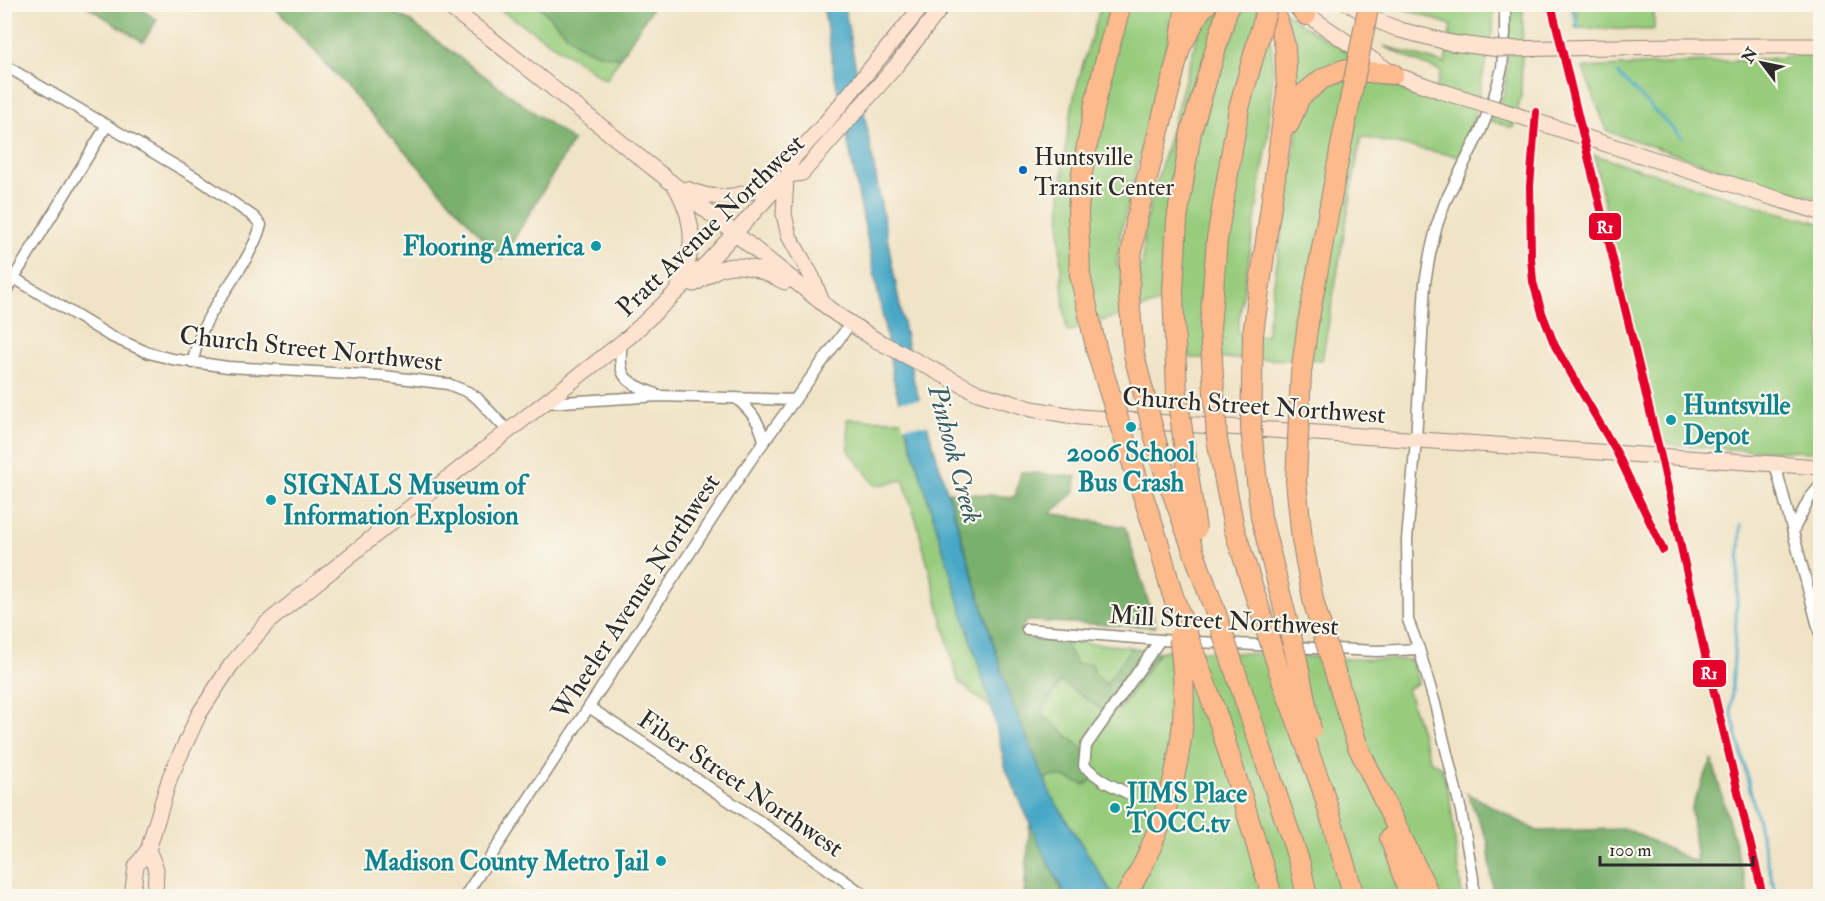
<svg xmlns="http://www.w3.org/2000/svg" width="1825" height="901" font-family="'IM FELL Double Pica',serif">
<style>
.green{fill:#97cc7d;stroke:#617c54;stroke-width:1.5}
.forest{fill:#79b06c;stroke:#526e4c;stroke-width:1.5}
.water{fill:#47a7c6;stroke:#396978;stroke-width:1.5}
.pier{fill:#f0e3c6}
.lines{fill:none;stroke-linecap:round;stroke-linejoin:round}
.stream{stroke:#47a7c6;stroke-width:3}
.street-casing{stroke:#8e8778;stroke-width:13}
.secondary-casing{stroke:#8e8778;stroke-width:17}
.highway-casing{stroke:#8e8778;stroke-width:22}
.street{stroke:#fff;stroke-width:10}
.secondary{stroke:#fee3d1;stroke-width:15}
.highway{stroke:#fcba8d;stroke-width:20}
.secondary-bridge-casing{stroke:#8e8778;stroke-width:17;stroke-linecap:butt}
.highway-bridge-casing{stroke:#8e8778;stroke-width:22;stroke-linecap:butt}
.secondary-bridge{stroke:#fee3d1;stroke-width:15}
.highway-bridge{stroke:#fcba8d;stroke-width:20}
.rail-1-casing{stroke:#fbf7ec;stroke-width:12}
.rail-1{stroke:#e4002b;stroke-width:8}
.bus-dot{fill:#0065bd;stroke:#fbf7ec;stroke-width:2}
.culture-dot{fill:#0f9aa8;stroke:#fbf7ec;stroke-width:2}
.labels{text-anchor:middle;stroke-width:4.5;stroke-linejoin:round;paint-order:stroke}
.bus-label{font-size:24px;fill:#2b2b2b;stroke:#fbf7ec;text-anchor:start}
.street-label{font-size:26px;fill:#2b2b2b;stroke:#fbf7ec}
.culture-label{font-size:26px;font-weight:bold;fill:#0d838f;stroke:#fbf7ec;text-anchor:start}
.water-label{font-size:27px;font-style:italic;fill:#365d69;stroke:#fbf7ec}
.line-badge{stroke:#fbf7ec;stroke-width:2}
.badge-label{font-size:16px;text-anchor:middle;font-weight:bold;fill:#fff}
</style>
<rect width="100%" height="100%" fill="#fbf7ec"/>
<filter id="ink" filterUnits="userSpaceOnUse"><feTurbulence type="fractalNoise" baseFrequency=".0167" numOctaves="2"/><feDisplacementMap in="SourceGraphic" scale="12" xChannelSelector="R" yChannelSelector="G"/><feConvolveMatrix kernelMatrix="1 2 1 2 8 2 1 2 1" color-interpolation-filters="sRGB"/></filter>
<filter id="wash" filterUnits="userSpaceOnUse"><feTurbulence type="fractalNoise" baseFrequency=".008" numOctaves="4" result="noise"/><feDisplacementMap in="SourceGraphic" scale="24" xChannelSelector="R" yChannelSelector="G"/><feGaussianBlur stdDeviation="1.35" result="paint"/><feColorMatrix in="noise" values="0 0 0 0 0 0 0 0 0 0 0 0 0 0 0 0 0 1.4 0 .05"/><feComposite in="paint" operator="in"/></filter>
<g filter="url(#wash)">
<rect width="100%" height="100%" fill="#f0e3c6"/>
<g class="green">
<polygon points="493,5 538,5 578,45 596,53 620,58 606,80"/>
<path d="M1101 5H1177L1120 236 1117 267H1142L1145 224 1200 26 1217 5H1263L1271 39 1273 69 1268 138 1237 333 1266 336 1298 126C1300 119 1302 111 1306 104 1308 100 1312 97 1315 94 1348 64 1397 87 1432 100L1441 71 1413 60 1384 46 1445 64 1451 25 1393 5H1494L1493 28 1474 116 1461 157 1361 137 1322 360 1191 358 1165 301 1067 332C1056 254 1058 179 1073 102 1080 69 1092 37 1101 5Z"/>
<polygon points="1510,5 1523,5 1521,96 1513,128 1491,121 1505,92"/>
<polygon points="1573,5 1654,5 1654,30 1575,28 1578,17"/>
<polygon points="1283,10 1304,26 1368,64 1296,94"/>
<polygon points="1820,53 1820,199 1773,187 1607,131 1583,68 1768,59"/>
<polygon points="1594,155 1777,212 1820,223 1820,452 1724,449 1657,443"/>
<polygon points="847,419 904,420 992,709 958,681 916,519 903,480 876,486 849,451"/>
<polygon points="1029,638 1132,647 1106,685 1095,674"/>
<polygon points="1172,649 1348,659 1412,660 1418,683 1407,689 1430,760 1442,768 1450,800 1462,896 1114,896 1052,797 1045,781 1048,776 1063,777 1086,784 1041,713 1060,681 1104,711 1120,709 1159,652"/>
</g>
<g class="forest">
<polygon points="85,5 135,5 157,20 143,42"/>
<polygon points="273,5 379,5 408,20 573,141 502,259"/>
<polygon points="538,5 654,5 620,58 596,53 578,45"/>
<polygon points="1021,472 1076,477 1075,492 1051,513 1125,527 1156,627 1027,621 1021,629 1029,638 1066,645 1076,664 1092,664 1095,674 1106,685 1132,647 1159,652 1120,709 1105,711 1060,681 1041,713 1089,754 1093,779 1085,785 1063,777 1049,776 1045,781 1010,698 948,492 1015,497"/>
<polygon points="1712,759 1749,896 1493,896 1488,842 1467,793 1537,831 1627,829 1697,863 1691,809"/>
<polygon points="1030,822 1061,889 1066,896 1024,896"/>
</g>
<polygon class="water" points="823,5 844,5 914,382 1010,698 1052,797 1114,896 1066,896 1041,848 1006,769 992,709 906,428 894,382 884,323 834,72"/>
<polygon class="pier" points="923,400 931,425 903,426 896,401"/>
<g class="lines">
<g class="stream">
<polyline points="1570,4 1579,28"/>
<polyline points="1618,74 1682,138"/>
<polyline points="1741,525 1731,711 1776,896"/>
</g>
</g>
</g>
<g filter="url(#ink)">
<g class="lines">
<defs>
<g id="street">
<path d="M4 65 200 180 254 217 261 225C247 274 199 311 193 363"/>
<polyline points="4,272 110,336 149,353 172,359 228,367 384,376 448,384 468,392 477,398 509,432"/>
<polyline points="4,294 107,125"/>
<path d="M622 343C617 376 624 382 654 393"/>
<path d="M736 398C751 411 760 422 764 441"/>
<polyline points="546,403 660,396 795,400"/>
<polyline points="1775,464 1820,634"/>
<polyline points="1793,531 1809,499 1820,486"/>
<polyline points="1027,629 1160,640 1275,646"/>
<polyline points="1291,647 1377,651 1419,649"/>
<polyline points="589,707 783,837 866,896"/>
<polyline points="1127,793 1105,782 1084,766 1086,746 1160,640"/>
<polyline points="465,896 750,461 850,324"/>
<polyline points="1474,896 1473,878 1461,811 1435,704 1419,649 1408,620 1407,540 1416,440 1425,283 1430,254 1437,225 1445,202 1481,130 1494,97 1502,68 1505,33 1505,4"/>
</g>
<g id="secondary">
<polyline points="445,4 489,37 836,314 876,340 978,393 1032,409 1080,417 1820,467"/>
<polyline points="1349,4 1378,21 1400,30 1451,43"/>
<polyline points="1299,9 1393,74 1441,91"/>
<polyline points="1672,46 1820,46"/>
<polyline points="788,175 791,162 796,155 822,127 924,4"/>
<path d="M677 189C696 224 695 250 679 286"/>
<path d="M687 189C725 206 751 192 786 178L784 214 789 236 812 277 822 302"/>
<polyline points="1771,197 1820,212"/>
<path d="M694 284C701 280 708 275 715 271 739 259 763 271 785 282"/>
<polyline points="148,850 156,869 155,896"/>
<polyline points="132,896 136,866 148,850 170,777 199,714 231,665 267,623 384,528 630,336 707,263 788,175 802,173 895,67 944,4"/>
</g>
<g id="highway">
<polyline points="1297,4 1306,15"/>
<polyline points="1181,38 1186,4"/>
<polyline points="1108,51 1121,4"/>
<polyline points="1289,124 1300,97 1322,79 1343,70 1393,74"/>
<polyline points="1130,265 1136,221 1180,48 1200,11 1207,4"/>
<polyline points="1308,323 1340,151"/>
<polyline points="1253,334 1287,91 1285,45 1273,4"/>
<polyline points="1358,747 1430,896"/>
<polyline points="1322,788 1354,896"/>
<polyline points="1390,838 1410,896"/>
<polyline points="1126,896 1144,863"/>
</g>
</defs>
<use href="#street" class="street-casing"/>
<use href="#secondary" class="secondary-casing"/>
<use href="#highway" class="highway-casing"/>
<use href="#street" class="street"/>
<use href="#secondary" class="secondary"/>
<use href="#highway" class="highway"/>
<defs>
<g id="secondary-bridge">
<polyline points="1451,43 1500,49 1672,46"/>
<polyline points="1441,91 1771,197"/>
</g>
<g id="highway-bridge">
<polyline points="1268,4 1239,108 1217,239 1210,329 1217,439 1234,528 1284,686 1322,788"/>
<polyline points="1108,51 1096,99 1082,172 1078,210 1080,275 1097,352 1117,416 1158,541 1172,593 1219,721 1272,896"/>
<polyline points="1340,151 1369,4"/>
<polyline points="1130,265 1129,297 1134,355 1161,461 1215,611 1300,864 1307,896"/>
<polyline points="1308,323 1301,373 1296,481 1302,540 1314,604 1358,747"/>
<polyline points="1253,334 1251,429 1261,517 1297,660 1311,730"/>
<polyline points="1196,530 1177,394 1173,290 1177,220 1191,132 1229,4"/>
<path d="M1144 863C1153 842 1163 820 1169 798 1184 742 1188 695 1179 637"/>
</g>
</defs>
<use href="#secondary-bridge" class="secondary-bridge-casing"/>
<use href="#highway-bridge" class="highway-bridge-casing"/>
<use href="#secondary-bridge" class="secondary-bridge"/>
<use href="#highway-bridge" class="highway-bridge"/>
<defs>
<g id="rail-1">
<polyline points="1551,4 1661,457 1705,655 1763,896"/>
<polyline points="1536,112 1530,186 1531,258 1533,282 1542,313 1555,346 1617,453 1663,550"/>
</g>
</defs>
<use href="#rail-1" class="rail-1-casing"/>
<use href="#rail-1" class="rail-1"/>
</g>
</g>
<circle class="bus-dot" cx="1023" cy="170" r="5"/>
<g class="culture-dot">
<circle cx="596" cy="246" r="6"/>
<circle cx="1671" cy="420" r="6"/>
<circle cx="1131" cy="427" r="6"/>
<circle cx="271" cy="500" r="6"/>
<circle cx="1115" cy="808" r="6"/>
<circle cx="661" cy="861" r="6"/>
</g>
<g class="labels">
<g class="bus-label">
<text x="1034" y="165">Huntsville<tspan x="1034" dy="30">Transit Center</tspan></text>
</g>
<g class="street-label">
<text transform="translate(710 225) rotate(-44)" y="9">Pratt Avenue Northwest</text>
<text transform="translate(311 348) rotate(6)" y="9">Church Street Northwest</text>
<text transform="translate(1254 405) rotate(4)" y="9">Church Street Northwest</text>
<text transform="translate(635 596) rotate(-57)" y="9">Wheeler Avenue Northwest</text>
<text transform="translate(1224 620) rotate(3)" y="9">Mill Street Northwest</text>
<text transform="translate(741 783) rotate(34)" y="9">Fiber Street Northwest</text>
</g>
<g class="culture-label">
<text x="584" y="255" text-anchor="end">Flooring America</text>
<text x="1683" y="414">Huntsville<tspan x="1683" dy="30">Depot</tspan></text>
<text x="1131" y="461" text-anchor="middle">2006 School<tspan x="1131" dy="30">Bus Crash</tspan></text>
<text x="283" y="494">SIGNALS Museum of<tspan x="283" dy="30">Information Explosion</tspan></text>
<text x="1127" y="802">JIMS Place<tspan x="1127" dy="30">TOCC.tv</tspan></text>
<text x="649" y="870" text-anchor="end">Madison County Metro Jail</text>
</g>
<g class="water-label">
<text transform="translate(955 454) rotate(75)" y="9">Pinhook Creek</text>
</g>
</g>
<g class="line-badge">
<rect x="1588" y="212" width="34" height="29" rx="6" fill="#e4002b"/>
<rect x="1692" y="659" width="35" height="29" rx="6" fill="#e4002b"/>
</g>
<g class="badge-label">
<text x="1605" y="233">R1</text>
<text x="1709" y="679">R1</text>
</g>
<rect width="1825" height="901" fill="none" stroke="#fbf7ec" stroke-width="24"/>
<g transform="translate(1762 63) rotate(302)" stroke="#fbf7ec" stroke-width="4.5" paint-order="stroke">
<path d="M0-4.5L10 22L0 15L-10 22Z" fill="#2b2b2b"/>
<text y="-9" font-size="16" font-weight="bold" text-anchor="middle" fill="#2b2b2b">N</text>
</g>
<path d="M1600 856v9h153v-9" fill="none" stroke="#2b2b2b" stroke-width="3"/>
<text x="1609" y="856" font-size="18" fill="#2b2b2b" stroke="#fbf7ec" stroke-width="4.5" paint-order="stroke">100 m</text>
</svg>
